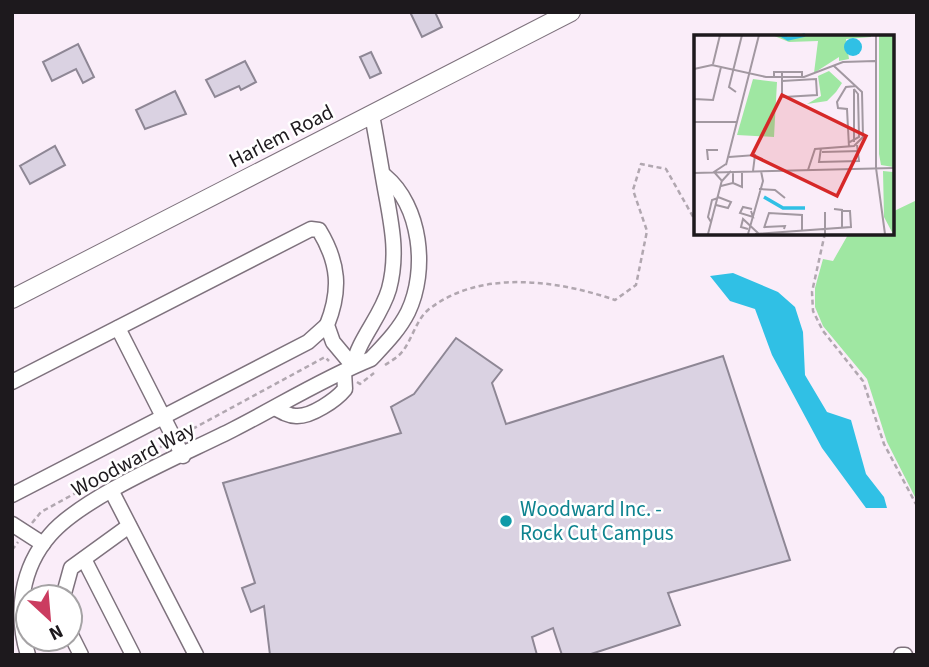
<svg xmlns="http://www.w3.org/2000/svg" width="929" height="667" font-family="'Source Sans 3',sans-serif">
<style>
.green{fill:#9fe7a2}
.water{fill:#30c0e5}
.building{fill:#dad2e2;stroke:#8e8795;stroke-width:2}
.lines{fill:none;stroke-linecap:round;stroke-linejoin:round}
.minor-casing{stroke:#7e727d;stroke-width:17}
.major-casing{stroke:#7e727d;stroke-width:20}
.path{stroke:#b1a7b0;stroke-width:2.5;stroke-dasharray:5 3.5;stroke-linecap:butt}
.minor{stroke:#fff;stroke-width:14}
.major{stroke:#fff;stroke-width:18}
.culture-dot{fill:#0f9aa8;stroke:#fff;stroke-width:2.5}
.labels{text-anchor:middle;stroke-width:5;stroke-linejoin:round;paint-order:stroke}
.street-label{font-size:21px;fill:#1d191d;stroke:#fff}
.culture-label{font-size:21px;fill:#0d838f;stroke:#fff;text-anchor:start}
.inset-river{fill:none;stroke:#30c0e5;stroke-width:3.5}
.inset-road{fill:none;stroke:#a298a1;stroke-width:2}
.view{fill:#d62828;fill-opacity:0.15;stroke:#d62828;stroke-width:3.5}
.inset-edge{fill:none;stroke:#1d191d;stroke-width:3.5}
</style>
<rect width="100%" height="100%" fill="#faedf9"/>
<polygon class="green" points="917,200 917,501 887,442 867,379 823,326 815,307 815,288 823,259 833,261 849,233 892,233 892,212"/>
<polygon class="water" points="733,273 778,292 795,307 803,332 805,375 827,412 851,420 866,474 884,497 887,508 866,508 822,448 772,355 755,309 730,301 710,276"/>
<g class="building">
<polygon points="410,12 435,12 442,27 422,37"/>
<polygon points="78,44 94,77 83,83 76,69 52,81 43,62"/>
<polygon points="371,52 381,73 370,78 360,57"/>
<polygon points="245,61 256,82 241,90 239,86 215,97 206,80"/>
<polygon points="175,91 186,114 145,129 136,110"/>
<polygon points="55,146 65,165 30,184 20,166"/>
<polygon points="456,338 502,370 492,383 506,424 723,356 790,560 668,593 680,625 588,655 562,655 553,628 532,637 537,655 270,655 264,606 251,612 242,588 255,583 223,483 401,433 391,407 414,394"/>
</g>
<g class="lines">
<defs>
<g id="minor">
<polyline points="118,328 183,456"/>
<path d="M353 366C359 338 381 317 389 289 398 255 392 227 386 194 381 167 377 141 372 115"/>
<path d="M12 382 311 229 319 230C339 263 341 290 327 325L333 342 353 366"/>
<path d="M275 408C282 412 289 416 296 416 311 417 336 400 345 389L344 372"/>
<polyline points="112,492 196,655"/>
<polyline points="12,495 308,342 327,325"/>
<polyline points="12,524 43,544"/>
<polyline points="84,559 133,655"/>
<polyline points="63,597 71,568 129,526"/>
<polyline points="70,633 81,655"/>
<path d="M28 655C15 613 21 568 50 535 83 496 185 454 234 429 279 406 324 378 371 359 385 344 399 330 408 312 428 270 421 206 385 176"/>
<polyline points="901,655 905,655"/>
</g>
<polyline id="major" points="12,299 571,12"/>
</defs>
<use href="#minor" class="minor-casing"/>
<use href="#major" class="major-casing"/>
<g class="path">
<polyline points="825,233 812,292 813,311 823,331 863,381 884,444 917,506"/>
<path d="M385 365C391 361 398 357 402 352 412 340 416 320 428 310 479 269 557 280 615 300L636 285 647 231 633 190 641 164 666 169 696 222"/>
<polyline points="357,382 360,384 374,373"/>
<polyline points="185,433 325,357 329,361"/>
<polyline points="130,463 164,445"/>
<polyline points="32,523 41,512 103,478"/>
<polyline points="12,550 18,542"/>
</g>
<use href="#minor" class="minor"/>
<use href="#major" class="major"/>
</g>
<circle class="culture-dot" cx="506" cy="521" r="7"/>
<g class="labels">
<g class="street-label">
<text transform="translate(281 136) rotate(-27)" y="7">Harlem Road</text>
<text transform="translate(133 459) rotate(-28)" y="7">Woodward Way</text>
</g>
<g class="culture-label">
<text x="520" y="516">Woodward Inc. -<tspan x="520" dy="24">Rock Cut Campus</tspan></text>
</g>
</g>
<g transform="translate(694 35)">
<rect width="200" height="200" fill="#faedf9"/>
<path d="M78 0H177V2L152 4 155 24 145 26V22L120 38 124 6 95 7ZM185 0H199V132L187 130 185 119ZM135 36 148 48 142 57 133 66 113 69 127 61 124 41ZM59 44 83 47 80 102 43 100ZM189 136 199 137V199L190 182Z" fill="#9fe7a2"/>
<path d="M150 12a9 9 0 1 1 18 0a9 9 0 1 1-18 0Z" fill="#30c0e5"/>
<path class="inset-river" d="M87 0 94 4 111 0M70 162 89 173H111"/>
<path class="inset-road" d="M182 0V133L191 199M19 29 26 0M0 34 18 30 72 42H110L149 27 181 26M80 42V37H108V42M0 43V64L19 65 27 32M88 46 122 44 123 60 90 62 88 60V37M42 57 35 52 48 0M0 87H43M160 107V54M154 108 165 102 164 59 160 54M155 112 153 74 144 73 143 67 152 52 162 51M127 113 125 127 165 126 163 110M128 117 166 116M35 122 61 120 59 136M14 125 13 115H24M32 129 20 137 28 146 37 136M32 130 65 0M114 135 121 114 160 111 169 102 168 57 140 31M0 138 200 133M39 148 48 152V136M27 151 39 148V138M65 154 81 155 91 163M22 170 34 173 37 167 24 162M140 174 148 175V193M57 176 59 182 46 178 49 172 58 174M131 177V199M17 187 14 182 18 165 24 163M71 192 91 191 90 194M70 193 75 178 108 180V195M54 194 47 192 49 184 65 199M14 199 28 145M54 199 69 146 67 136M61 199 157 192 156 176H148"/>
<path class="view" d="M88 60 172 101 143 161 58 120Z"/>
<rect width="200" height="200" class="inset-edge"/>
</g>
<rect width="929" height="667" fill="none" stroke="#1d191d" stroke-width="28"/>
<g transform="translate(49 618) rotate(154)"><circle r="33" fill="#ffffff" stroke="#a5a3a5" stroke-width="2"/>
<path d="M0-5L12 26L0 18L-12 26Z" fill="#cb3c60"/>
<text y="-10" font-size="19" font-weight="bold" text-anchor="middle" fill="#1d191d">N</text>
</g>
</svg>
